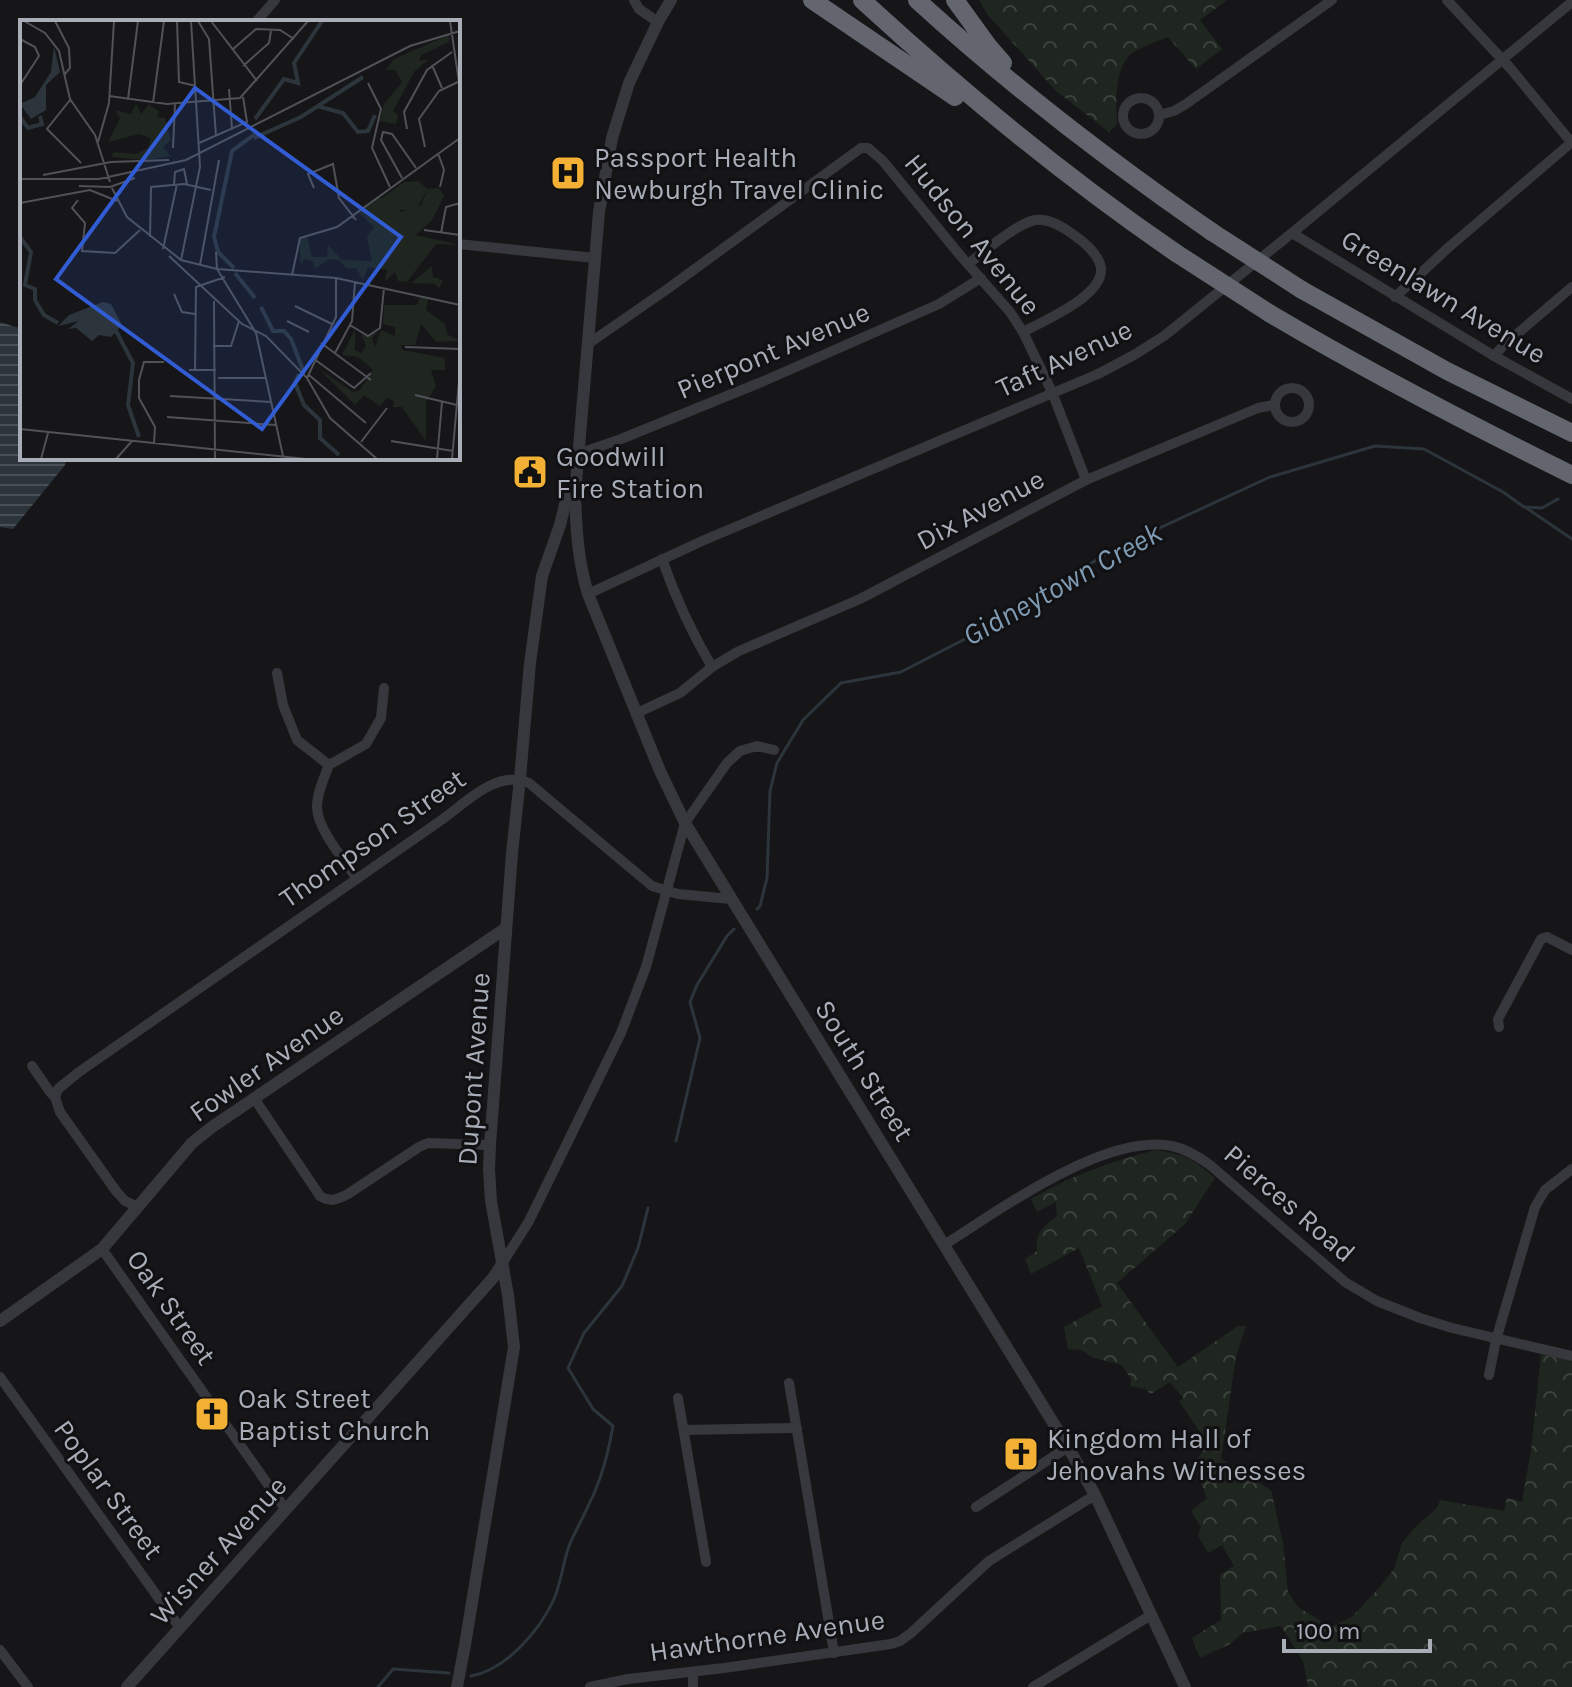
<svg xmlns="http://www.w3.org/2000/svg" width="1572" height="1687" font-family="Karla,sans-serif">
<style>
.forest{fill:url(#forest-crowns)}
.water{fill:url(#water-rules)}
.lines{fill:none;stroke-linecap:round;stroke-linejoin:round}
.stream{stroke:#2c353c;stroke-width:3}
.minor{stroke:#37383d;stroke-width:10}
.tertiary{stroke:#37383d;stroke-width:12}
.motorway{stroke:#63666e;stroke-width:18}
.motorway-bridge{stroke:#63666e;stroke-width:18}
.labels{text-anchor:middle;stroke-width:6;stroke-linejoin:round;paint-order:stroke}
.poi-label{font-size:28px;fill:#a8adb8;stroke:#111113;text-anchor:start}
.street-label{font-size:28px;fill:#a8adb8;stroke:#111113}
.water-label{font-size:30px;font-style:italic;fill:#7f9bb3;stroke:#111113}
.inset-river{fill:none;stroke:#2c353c;stroke-width:4}
.inset-road{fill:none;stroke:#505258;stroke-width:2}
.view{fill:#325cd3;fill-opacity:0.15;stroke:#325cd3;stroke-width:4}
.inset-edge{fill:none;stroke:#a8adb8;stroke-width:4}
</style>
<defs>
<pattern id="forest-crowns" width="20" height="18" patternUnits="userSpaceOnUse" patternTransform="scale(2)"><rect width="20" height="18" fill="#1e261f"/><path d="M2 6a3 3 0 1 1 6 0M12 15a3 3 0 1 1 6 0" fill="none" stroke="#3c433d"/></pattern>
<pattern id="water-rules" width="6" height="5" patternUnits="userSpaceOnUse" patternTransform="scale(2)"><rect width="6" height="5" fill="#2c353c"/><path d="M0 2.5h6" fill="none" stroke="#485056"/></pattern>
</defs>
<rect width="100%" height="100%" fill="#161618"/>
<g class="forest">
<path d="M979 0H1227L1200 20 1222 49 1196 69 1168 37C1158 41 1134 49 1128 57 1114 74 1116 104 1117 125L1109 132 1056 91 987 14Z"/>
<path d="M1156 1150C1186 1155 1192 1158 1215 1178L1185 1224 1117 1283 1178 1367 1238 1326H1246L1236 1356 1221 1459 1271 1490 1283 1543 1288 1592 1298 1607 1331 1627 1353 1616 1379 1588 1394 1569 1402 1543 1418 1524 1436 1509 1440 1500 1504 1511 1507 1498 1522 1502 1531 1450 1541 1354 1572 1361V1687H1308L1303 1661 1281 1626 1243 1633 1230 1644 1200 1658 1192 1638 1221 1620 1220 1575 1234 1566 1222 1545 1208 1553 1198 1536 1201 1527 1191 1511 1207 1498 1198 1476 1190 1465 1196 1461 1208 1444 1179 1401 1183 1398 1170 1382 1151 1394 1145 1389 1130 1386 1131 1379 1122 1365 1094 1358 1081 1350 1068 1349 1064 1327 1102 1306 1079 1248 1031 1274 1025 1259 1037 1251C1034 1234 1044 1226 1057 1216L1056 1202 1037 1212 1031 1199C1070 1176 1112 1161 1156 1150Z"/>
</g>
<polygon class="water" points="0,322 22,329 22,458 67,458 65,465 13,529 0,527"/>
<g class="lines">
<g class="stream">
<polyline points="1525,507 1572,539"/>
<polyline points="757,909 760,906 767,878 770,791 777,763 803,720 841,683 901,672 994,624 1114,549 1270,477 1375,446 1424,449 1503,492 1524,507 1542,508 1558,499"/>
<polyline points="676,1141 700,1038 690,1002 697,985 727,936 734,929"/>
<path d="M471 1676C506 1670 540 1630 554 1599 562 1581 563 1559 571 1541 579 1524 588 1508 595 1491 604 1470 609 1449 613 1426L593 1409 568 1368 584 1333 622 1286 638 1248 648 1208"/>
<polyline points="378,1687 393,1669 449,1673"/>
</g>
<g class="minor">
<polyline points="634,0 639,9 658,22"/>
<polyline points="1447,0 1511,69 1572,143"/>
<polyline points="256,22 275,0"/>
<circle cx="1141" cy="116" r="18"/>
<polyline points="1159,115 1174,111 1186,104 1332,0"/>
<polyline points="1292,233 1494,356 1572,399"/>
<polyline points="458,244 595,258"/>
<path d="M968 264C984 252 1016 224 1035 220 1049 218 1063 227 1074 235 1084 242 1099 255 1101 268 1104 296 1043 321 1023 332"/>
<polyline points="1395,297 1449,247 1572,142"/>
<polyline points="588,344 666,290 861,148 868,148 883,161 959,254 1010,312 1023,332 1052,392 1086,480"/>
<polyline points="1494,356 1504,345 1572,287"/>
<circle cx="1292" cy="405" r="17"/>
<polyline points="578,454 621,439 764,381 939,304 981,278"/>
<path d="M662 559C676 599 690 630 712 667"/>
<polyline points="588,594 702,541 1098,374 1134,355 1164,336 1292,233 1572,2"/>
<polyline points="277,673 283,705 297,740 329,765"/>
<polyline points="637,713 680,693 712,667 739,651 860,599 1086,480 1258,408 1274,405"/>
<path d="M357 879C345 861 317 829 317 807 317 793 324 778 329 765L366 744 381 718 384 688"/>
<polyline points="1499,1027 1498,1019 1541,939 1547,937 1572,950"/>
<polyline points="32,1066 50,1092 55,1097 60,1112 116,1191 125,1201 138,1207"/>
<path d="M55 1097 58 1089 79 1072 440 821C466 803 496 769 529 783L652 886 678 894 731 899"/>
<path d="M254 1098 320 1196C330 1203 338 1199 348 1194L419 1147 428 1143 490 1145"/>
<path d="M944 1245C1000 1210 1104 1133 1172 1146 1186 1149 1199 1157 1210 1165L1345 1282 1377 1301 1420 1318 1452 1328 1572 1356"/>
<polyline points="102,1249 286,1510"/>
<polyline points="502,1264 529,1221 621,1033 646,967 685,823 727,763 740,751 757,746 774,750"/>
<polyline points="1489,1375 1496,1340 1535,1207 1545,1190 1572,1169"/>
<polyline points="0,1377 180,1628"/>
<polyline points="789,1383 834,1653"/>
<polyline points="678,1398 706,1562"/>
<polyline points="684,1430 797,1428"/>
<polyline points="976,1507 1068,1447"/>
<polyline points="0,1650 28,1687"/>
<polyline points="693,1672 693,1687"/>
<polyline points="590,1687 628,1679 724,1668 891,1644 900,1641 911,1633 989,1561 1095,1495"/>
<polyline points="1033,1687 1151,1615"/>
</g>
<g class="tertiary">
<path d="M671 0 658 22 629 83 612 138 599 212 575 494C576 528 578 561 588 594L660 771 685 823 1068 1447 1095 1495 1185 1687"/>
<polyline points="0,1321 102,1249 192,1143 212,1127 506,928"/>
<polyline points="127,1687 493,1278 502,1264"/>
<polyline points="457,1687 465,1645 514,1347 508,1295 491,1201 489,1170 490,1145 512,853 520,779 530,663 542,576 560,525 570,484"/>
</g>
<g class="motorway">
<polyline points="812,0 955,97"/>
<path d="M862 0C961 91 1065 177 1176 253"/>
<path d="M917 0C1010 85 1109 161 1212 232"/>
<polyline points="955,0 989,47 1003,63"/>
<polyline points="1302,290 1447,371 1572,433"/>
<path d="M1269 313C1368 372 1469 424 1572 475"/>
</g>
<g class="motorway-bridge">
<polyline points="1212,232 1302,290"/>
<polyline points="1176,253 1269,313"/>
</g>
</g>
<defs>
<symbol id="hospital-square" viewBox="-11 -11 22 22"><rect x="-9" y="-9" width="18" height="18" rx="4" fill="#f2b134" stroke="#111113"/><path d="M-5-5h3v3.5h4V-5h3V5h-3V1.5h-4V5h-3Z" fill="#111"/></symbol>
<symbol id="civic-square" viewBox="-11 -11 22 22"><rect x="-9" y="-9" width="18" height="18" rx="4" fill="#f2b134" stroke="#111113"/><path d="M-.6-6.5H3V-4.5H.6V-3L4-1V1h2V6H-6V1h2V-1L-.6-3ZM-1.2 2.5V6h2.4V2.5Z" fill="#111"/></symbol>
<symbol id="church-square" viewBox="-11 -11 22 22"><rect x="-9" y="-9" width="18" height="18" rx="4" fill="#f2b134" stroke="#111113"/><path d="M-1.2-6h2.4v3.5h3.3v2.4h-3.3V6h-2.4V-.1h-3.3v-2.4h3.3Z" fill="#111"/></symbol>
</defs>
<g fill-rule="evenodd">
<use href="#hospital-square" x="548" y="153" width="40" height="40"/>
<use href="#civic-square" x="510" y="452" width="40" height="40"/>
<use href="#church-square" x="192" y="1394" width="40" height="40"/>
<use href="#church-square" x="1001" y="1434" width="40" height="40"/>
</g>
<g class="labels">
<g class="poi-label">
<text x="594" y="167">Passport Health<tspan x="594" dy="32">Newburgh Travel Clinic</tspan></text>
<text x="556" y="466">Goodwill<tspan x="556" dy="32">Fire Station</tspan></text>
<text x="238" y="1408">Oak Street<tspan x="238" dy="32">Baptist Church</tspan></text>
<text x="1047" y="1448">Kingdom Hall of<tspan x="1047" dy="32">Jehovahs Witnesses</tspan></text>
</g>
<g class="street-label">
<text transform="translate(973 234) rotate(51)" y="10">Hudson Avenue</text>
<text transform="translate(1444 296) rotate(31)" y="10">Greenlawn Avenue</text>
<text transform="translate(773 350) rotate(-23)" y="10">Pierpont Avenue</text>
<text transform="translate(1064 358) rotate(-25)" y="10">Taft Avenue</text>
<text transform="translate(980 509) rotate(-28)" y="10">Dix Avenue</text>
<text transform="translate(372 838) rotate(-35)" y="10">Thompson Street</text>
<text transform="translate(266 1063) rotate(-35)" y="10">Fowler Avenue</text>
<text transform="translate(473 1069) rotate(-86)" y="10">Dupont Avenue</text>
<text transform="translate(865 1070) rotate(58)" y="10">South Street</text>
<text transform="translate(1290 1203) rotate(41)" y="10">Pierces Road</text>
<text transform="translate(172 1307) rotate(55)" y="10">Oak Street</text>
<text transform="translate(109 1489) rotate(54)" y="10">Poplar Street</text>
<text transform="translate(218 1550) rotate(-48)" y="10">Wisner Avenue</text>
<text transform="translate(767 1635) rotate(-8)" y="10">Hawthorne Avenue</text>
</g>
<g class="water-label">
<text transform="translate(1062 584) rotate(-29)" y="10">Gidneytown Creek</text>
</g>
</g>
<g transform="translate(20 20)">
<rect width="440" height="440" fill="#161618"/>
<path d="M429 15V22L401 35 399 41 409 39 394 52 373 91 378 95 376 104 360 101 364 84 382 62 375 50H366L374 39ZM116 84 121 94 129 84 139 92 137 97 145 98 151 120 143 127 151 136 125 140 92 137 93 132 116 134 128 128 131 118 119 114 88 122 100 98 95 90 111 94ZM419 168 424 176 412 200 396 215 440 225 416 224 387 262 378 261 375 252 365 261 367 250 348 247 343 260 336 248H326L319 240 309 239 295 249 293 241 284 239 281 246 279 220 287 216 292 237H307L308 225 322 240 352 241 347 217 354 207 338 192 358 176 382 192 401 185 408 169ZM412 246 413 257 423 260 419 269 415 264 391 263ZM400 277 408 279 406 290 425 304 427 314 440 321 416 322 401 304 395 325H381L382 330 425 338V350H411L416 366 406 382V421L382 387H373L374 381 367 378 360 386 344 375 335 385 299 349 333 372 340 370 353 350 338 337 322 335 335 309V330L341 333 346 326 341 313 348 317 359 311 352 318 355 327 361 310 375 316V307L363 304 364 285H397Z" fill="#1e261f"/>
<path d="M398 161 408 169 395 191 372 189 361 179 384 162Z" fill="#1e261f"/>
<path d="M34 26 40 52 26 65V90L11 99 0 84 15 77 31 52ZM83 282 91 284 102 305 91 317 79 315 72 321 56 308 48 309 59 301 38 306 49 295Z" fill="#2c353c"/>
<path class="inset-river" d="M297 86 323 93 338 112 348 111 355 95M0 97 8 108 22 104 20 96M235 99 264 59 278 63 274 43 302 1M234 118 281 97 343 57M0 217 11 232 5 265 15 269V280L24 295 38 303M214 248 198 232 194 217 212 131 235 114M215 253 235 278M241 287 253 311H264L271 319 283 350M95 309 113 343 108 385 119 417M279 354 275 363 284 385 300 400V418L319 435"/>
<path class="inset-road" d="M4 1 25 13 39 31 50 79 75 115 90 162M35 1 49 28 50 48 45 54M157 1 159 62 176 66M178 1 189 19 196 116M191 1 237 61M430 1 440 69M0 19 15 27 19 36 0 65M212 30 236 9 260 10 274 19M412 45 422 68M223 46 249 23 251 11M348 63 361 89 352 128 370 167M209 69 212 109M89 76 147 84 220 78 288 1M108 79 118 1M50 80 27 109 61 143M133 83 144 1M387 109 384 92 407 50 432 32M78 122 89 83 94 1M179 123 227 102 223 77M405 127 399 99 419 71 438 62M153 128 155 84M418 133 424 150 420 167M23 155 91 142 149 140M382 158 361 120 363 112 372 114 396 148M0 159H79L166 140 390 26 440 11M154 165 155 152 164 149 167 164M59 166 90 167 115 158M92 168 107 197 161 240 197 249 316 258 440 285M294 168 288 154 313 144 319 178 336 200M58 180 52 188 65 203 62 231 95 233 120 210M0 183 70 170 97 181M404 210 440 215M421 213 426 187 440 183M130 217 131 167 164 164 191 170M143 229 157 164M196 232 197 249 236 313 263 436M149 236 222 304 246 316 287 358 310 398 357 439M161 240 180 147 171 1M180 245 199 140M272 255 280 218 317 207 440 118M154 274 162 292 175 294M194 281 195 439M275 286 312 304M267 301 289 312M330 305 348 316 360 308 364 268M301 323 351 360M193 326H211L219 301M385 327 440 329M315 333 332 301 335 262M294 339 334 368 351 353M169 350H196M175 350 176 267 205 257M289 355 346 403M198 358H246M287 358 316 297V258M395 375 437 385M150 376 251 382M147 397 256 405M0 409 286 439M371 421 433 431M341 422 367 388M134 423 135 407 119 378V360L124 342H144M21 439 28 413M96 439 112 421M417 439 422 382M432 439 440 350"/>
<path class="view" d="M175 68 381 217 242 409 36 259Z"/>
<rect width="440" height="440" class="inset-edge"/>
</g>
<path d="M1284 1639v12h146v-12" fill="none" stroke="#a8adb8" stroke-width="4"/>
<text x="1296" y="1639" font-size="24" fill="#a8adb8" stroke="#111113" stroke-width="6" paint-order="stroke">100 m</text>
</svg>
